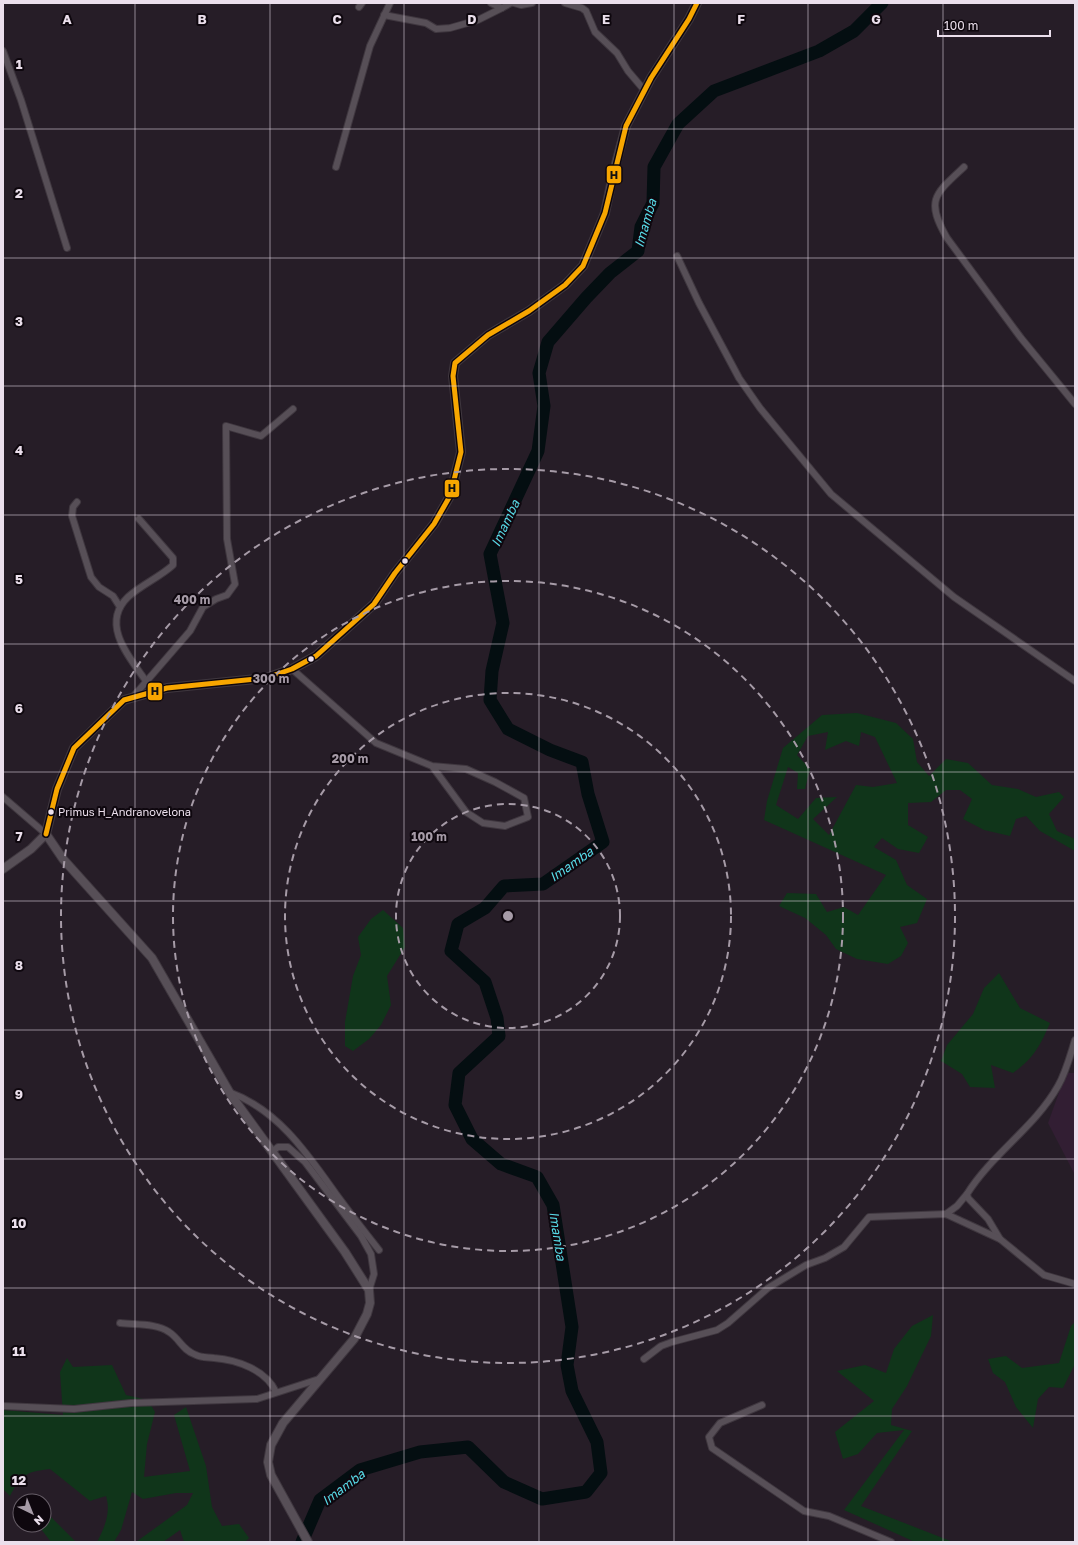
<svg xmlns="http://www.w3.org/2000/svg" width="1078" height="1545" font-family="'Golos Text',sans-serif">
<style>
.built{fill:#321e33}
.green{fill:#10351a;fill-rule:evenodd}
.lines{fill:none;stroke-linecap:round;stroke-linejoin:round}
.river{stroke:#040e11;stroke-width:13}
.minor-casing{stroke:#3f373f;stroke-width:8}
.tertiary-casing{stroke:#3f373f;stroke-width:10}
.minor{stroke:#574f57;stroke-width:6}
.tertiary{stroke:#574f57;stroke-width:8}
.bus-1-casing{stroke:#0e070e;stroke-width:8}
.bus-1{stroke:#f7a600;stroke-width:5}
.grid{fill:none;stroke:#ebdfec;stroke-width:1;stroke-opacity:0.55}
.ring{fill:none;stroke:#a69ba7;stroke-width:2;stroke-dasharray:7 5}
.bus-dot{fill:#ebdfec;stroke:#0e070e;stroke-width:1.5}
.labels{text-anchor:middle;stroke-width:4;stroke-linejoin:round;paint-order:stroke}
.bus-label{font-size:11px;fill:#ebdfec;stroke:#0e070e;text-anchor:start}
.water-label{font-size:13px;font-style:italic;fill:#57d9e6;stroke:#0e070e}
.grid-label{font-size:13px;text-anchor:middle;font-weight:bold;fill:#ebdfec;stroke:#0e070e;stroke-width:4;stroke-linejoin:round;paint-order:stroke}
.centre{fill:#a69ba7;stroke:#0e070e;stroke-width:2}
.ring-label{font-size:12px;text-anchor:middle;font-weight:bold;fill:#a69ba7;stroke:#0e070e;stroke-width:4;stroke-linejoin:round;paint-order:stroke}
.line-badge{stroke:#0e070e;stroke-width:1.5}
.pale-badge-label{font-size:11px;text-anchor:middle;font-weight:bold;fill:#111}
</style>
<rect width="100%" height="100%" fill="#261d27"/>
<polygon class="built" points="1066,1073 1075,1073 1075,1175 1048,1123"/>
<g class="green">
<path d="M857 713 896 723 913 739 917 762 929 776 946 759 968 763 992 785 1018 789 1036 797 1059 792 1064 797 1049 814 1057 831 1075 839V851L1040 831 1026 816 1016 819 1010 836 984 830 963 819 972 799 960 790H946L931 802 908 803V825L928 837 919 853 898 849 882 838 874 847 896 860 907 885 927 899 917 923 900 927 908 943 901 956 888 964 857 959 836 949 826 935 805 918 779 906 787 893 816 894 827 912 844 907 858 915 886 875 764 820 767 801 783 748 822 715ZM828 732 825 750 846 741 859 746 861 732 875 737 897 783 873 787 856 785 829 835 813 819 837 797 816 798 798 819 776 805 788 767 798 773 797 789H805L810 769 797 755 808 736Z"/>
<polygon points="383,910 403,928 405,947 387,976 391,1005 381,1025 369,1039 353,1051 345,1046 345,1022 353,976 361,955 358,937 371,919"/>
<path d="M999 973 1020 1008 1050 1023C1040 1046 1034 1058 1013 1073L991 1065 995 1088 970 1087 962 1074 941 1061 947 1045 973 1014 984 988Z"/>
<polygon points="933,1315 931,1336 907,1386 892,1409 891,1425 912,1431 861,1506 953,1542 915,1542 844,1510 904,1430 877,1433 858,1454 843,1459 835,1432 874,1401 837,1371 865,1365 886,1373 894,1349 912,1326"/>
<polygon points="1075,1322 1075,1364 1063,1388 1049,1387 1038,1399 1033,1428 1016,1407 1005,1382 993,1373 988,1359 1006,1356 1022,1368 1059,1363 1071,1326"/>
<path d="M67 1358 73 1367 112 1365 126 1395 148 1400 155 1412 147 1444 144 1477 190 1471 174 1415 186 1407 206 1466 212 1507 222 1526 239 1524 249 1538 245 1542H184L180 1530 163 1542H136L187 1505 193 1493H176L143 1499 132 1492 121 1530 114 1542H97C105 1527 111 1512 106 1496L90 1501 50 1469C25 1472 21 1475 10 1496L3 1489V1410L63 1415 60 1372Z"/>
<polygon points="44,1510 76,1542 51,1542 38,1525 44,1525"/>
</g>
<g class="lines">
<polyline class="river" points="302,1542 320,1500 360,1470 420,1452 468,1447 504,1482 542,1499 586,1492 601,1473 597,1442 572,1391 567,1365 572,1327 553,1205 537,1177 501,1164 472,1139 455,1105 459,1073 499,1036 497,1018 485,982 451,951 458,924 485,908 504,886 543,884 603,842 588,794 582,762 550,750 508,729 490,700 492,671 503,623 490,554 538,451 544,406 539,373 548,342 586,298 610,273 638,251 641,227 653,203 654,167 678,124 714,91 819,51 854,31 882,3"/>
<defs>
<g id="minor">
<polyline points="491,3 502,8 511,3"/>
<polyline points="514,3 521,5 532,3"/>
<polyline points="565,3 582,8 586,11 595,32 617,53 628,71 645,91"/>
<polyline points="359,7 362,3"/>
<polyline points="384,15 426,23 436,29 450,28 478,20 502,8"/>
<polyline points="3,51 21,100 67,248"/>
<polyline points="336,167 370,46 390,3"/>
<path d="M964 167C935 194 925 200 947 238L1021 338 1075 404"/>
<polyline points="677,256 699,303 739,378 760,408 831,494 954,597 1075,681"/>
<polyline points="77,502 73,507 72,516 91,577 99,587 113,596 120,607"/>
<path d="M139 519 173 558V565C160 577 141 585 128 597 100 624 129 657 146 681"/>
<polyline points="292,669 376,743 432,766 466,812 483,823 505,826 528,817 524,798 495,782 466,769 432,766"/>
<polyline points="132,698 190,631 203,607 216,599 227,595 235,584 227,539 226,426 261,436 293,409"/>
<polyline points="3,797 46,834"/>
<path d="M229 1092C278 1110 307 1153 336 1194 350 1213 364 1231 379 1250"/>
<polyline points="272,1152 278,1147 288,1147 305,1162 361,1236 371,1254 374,1274 369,1290"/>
<polyline points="946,1214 957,1206 967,1194"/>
<path d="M1000 1239 988 1219 968 1198 967 1194C992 1154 1035 1127 1058 1086 1066 1072 1070 1056 1075 1040"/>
<path d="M120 1323C134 1325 157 1323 169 1332 180 1339 182 1350 196 1355 202 1358 208 1357 214 1358 238 1360 266 1370 276 1392"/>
<polyline points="644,1359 661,1346 672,1342 717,1330 728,1323 768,1288 806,1265 825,1258 844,1247 869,1217 946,1214 1000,1239 1044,1275 1075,1284"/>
<polyline points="762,1405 720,1423 709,1437 712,1448 804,1511 829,1516 891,1542"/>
<polyline points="3,1406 74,1409 131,1403 257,1399 319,1379"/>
</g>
<g id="tertiary">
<polyline points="46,834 63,859 152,958 231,1095 345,1252 369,1290 370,1303 367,1314 354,1339 283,1423 271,1445 268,1462 271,1475 308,1542"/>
<polyline points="3,869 31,849 46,834 57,789 74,748 124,700 167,688 266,678 292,669 316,656 374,604 395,573 434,524 450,496 461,452 453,376 455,363 488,335 529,311 565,285 583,266 605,213 613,175 626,126 651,78 689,19 697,3"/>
</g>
</defs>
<use href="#minor" class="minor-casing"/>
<use href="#tertiary" class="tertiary-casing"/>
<use href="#minor" class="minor"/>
<use href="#tertiary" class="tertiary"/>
<defs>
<polyline id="bus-1" points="46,834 57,789 74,748 124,700 167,688 266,678 292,669 316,656 374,604 395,573 434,524 450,496 461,452 453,376 455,363 488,335 529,311 565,285 583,266 605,213 626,126 651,78 689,19 697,3"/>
</defs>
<use href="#bus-1" class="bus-1-casing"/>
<use href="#bus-1" class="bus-1"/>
</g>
<path class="grid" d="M135 3V1542M270 3V1542M404 3V1542M539 3V1542M674 3V1542M808 3V1542M943 3V1542M3 129H1075M3 258H1075M3 386H1075M3 515H1075M3 644H1075M3 772H1075M3 901H1075M3 1030H1075M3 1159H1075M3 1288H1075M3 1416H1075"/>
<g class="ring">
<circle cx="508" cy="916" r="112"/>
<circle cx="508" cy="916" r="223"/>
<circle cx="508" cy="916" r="335"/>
<circle cx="508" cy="916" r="447"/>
</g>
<g class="bus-dot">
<circle cx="405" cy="561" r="3.5"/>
<circle cx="311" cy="659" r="3.5"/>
<circle cx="51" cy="812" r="3.5"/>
</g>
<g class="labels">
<g class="bus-label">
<text x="58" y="816">Primus H_Andranovelona</text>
</g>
<g class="water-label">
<text transform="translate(645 223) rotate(-74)" y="5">Imamba</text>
<text transform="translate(505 523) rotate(-65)" y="5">Imamba</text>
<text transform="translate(571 864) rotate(-35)" y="5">Imamba</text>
<text transform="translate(558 1236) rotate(81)" y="5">Imamba</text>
<text transform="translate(343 1487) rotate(-37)" y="5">Imamba</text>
</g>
</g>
<g class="grid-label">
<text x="67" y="24">A</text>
<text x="202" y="24">B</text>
<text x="337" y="24">C</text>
<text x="472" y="24">D</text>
<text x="606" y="24">E</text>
<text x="741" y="24">F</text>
<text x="876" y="24">G</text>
<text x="19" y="69">1</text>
<text x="19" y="198">2</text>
<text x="19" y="326">3</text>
<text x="19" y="455">4</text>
<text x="19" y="584">5</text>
<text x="19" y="713">6</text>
<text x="19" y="841">7</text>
<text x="19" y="970">8</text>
<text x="19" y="1099">9</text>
<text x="19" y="1228">10</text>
<text x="19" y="1356">11</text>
<text x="19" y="1485">12</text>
</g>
<circle cx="508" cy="916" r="6" class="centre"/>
<g class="ring-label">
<text x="192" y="604">400 m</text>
<text x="271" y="683">300 m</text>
<text x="350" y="763">200 m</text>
<text x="429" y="841">100 m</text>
</g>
<g class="line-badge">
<rect x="606" y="165" width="16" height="19" rx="4" fill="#f7a600"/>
<rect x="444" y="479" width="16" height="19" rx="4" fill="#f7a600"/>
<rect x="147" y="682" width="16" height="19" rx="4" fill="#f7a600"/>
</g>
<g class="pale-badge-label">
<text x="614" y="179">H</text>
<text x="452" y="492">H</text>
<text x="155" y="695">H</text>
</g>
<rect width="1078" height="1545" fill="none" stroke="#ebdfec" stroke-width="8"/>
<g transform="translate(32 1513) rotate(137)"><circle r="19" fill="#0e070e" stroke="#665d67"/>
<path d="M0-3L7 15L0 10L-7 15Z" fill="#a69ba7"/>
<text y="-6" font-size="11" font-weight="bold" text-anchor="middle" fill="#ebdfec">N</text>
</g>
<path d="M938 30v6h112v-6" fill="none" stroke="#ebdfec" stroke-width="2"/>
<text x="944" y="30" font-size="12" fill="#ebdfec" stroke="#0e070e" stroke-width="3" paint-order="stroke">100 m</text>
</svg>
